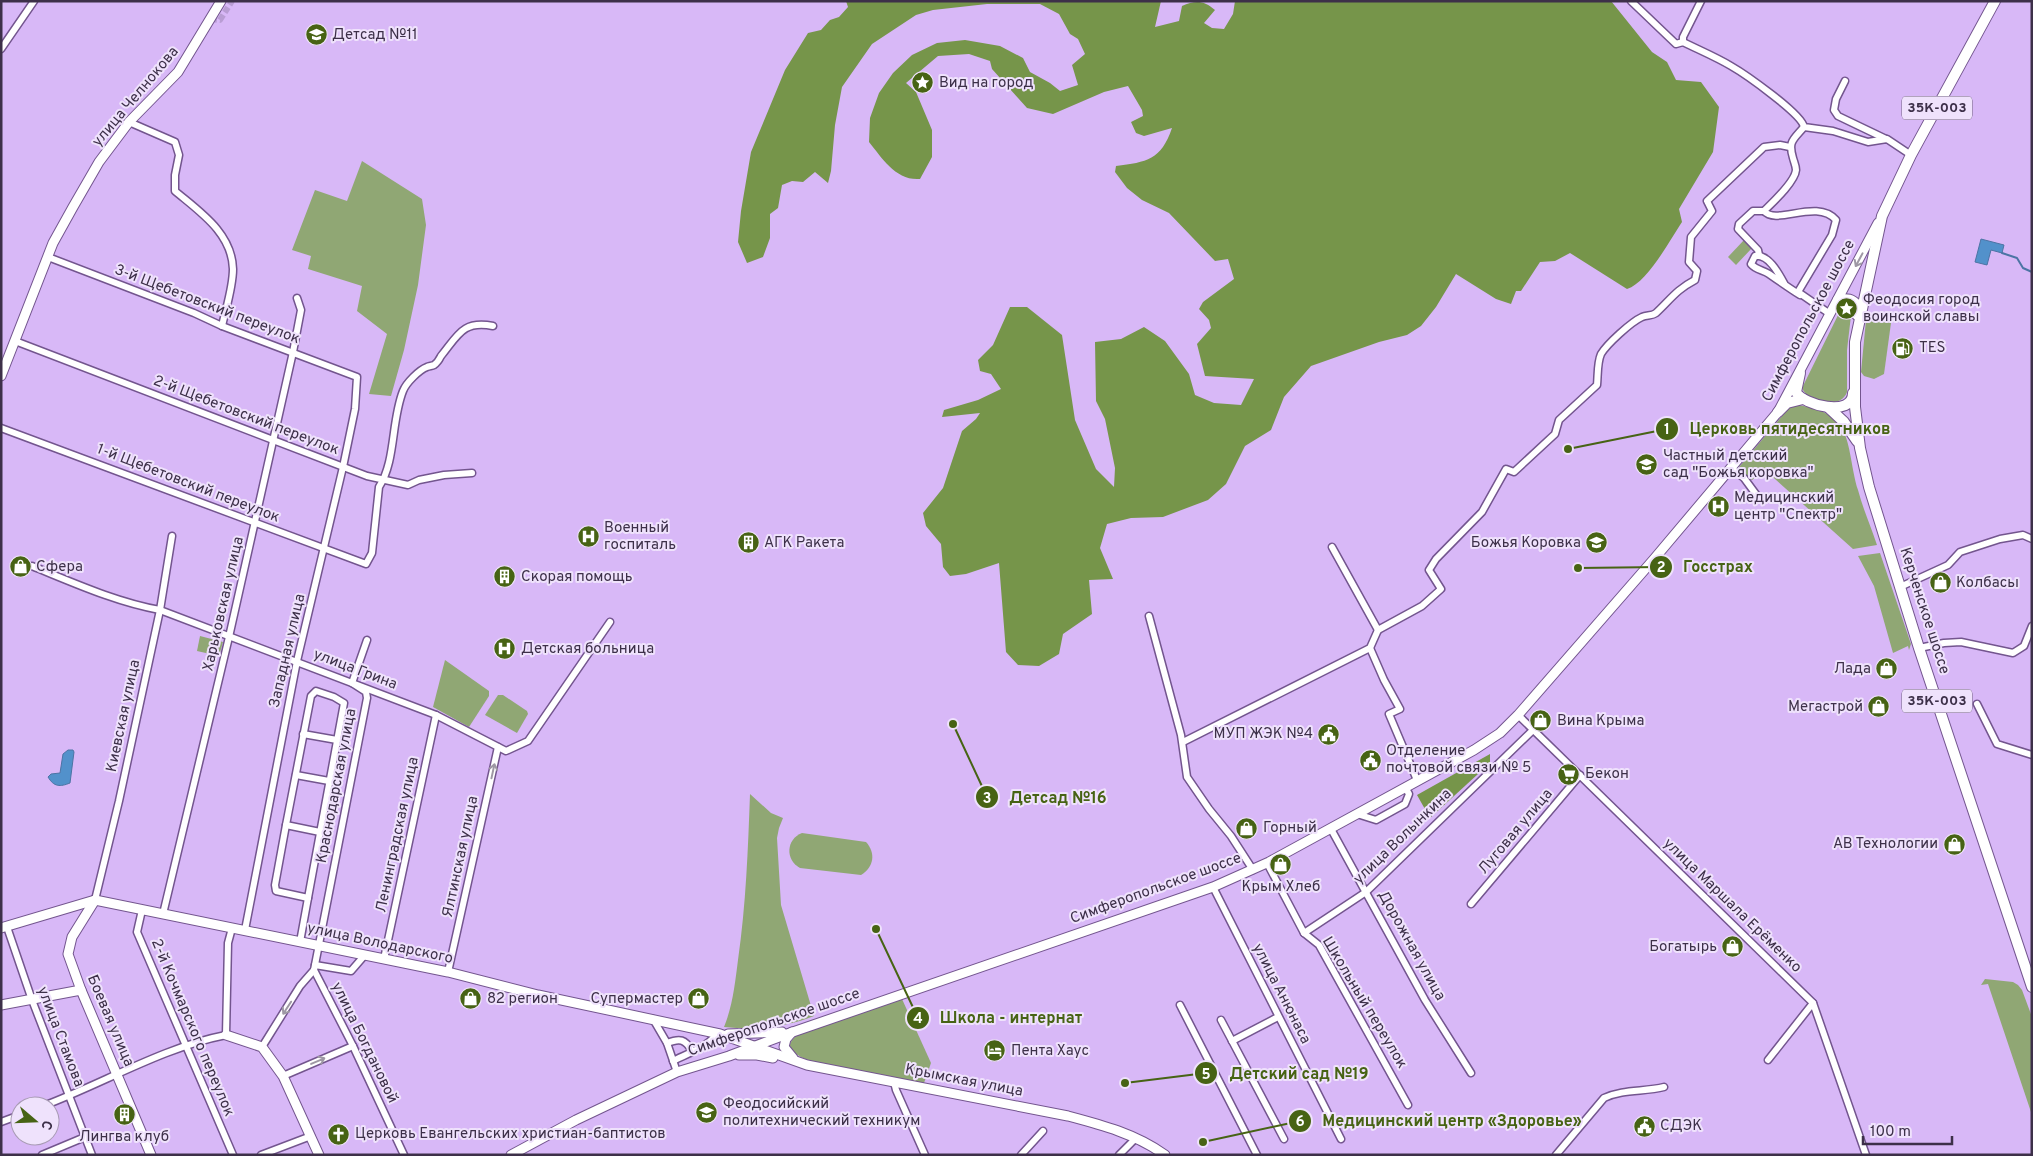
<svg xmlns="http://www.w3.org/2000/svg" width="2033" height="1156" viewBox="0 0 2033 1156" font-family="Overpass,sans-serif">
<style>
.green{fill:#90a774}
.forest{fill:#76954a}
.water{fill:#5291cb;stroke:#4c74a4}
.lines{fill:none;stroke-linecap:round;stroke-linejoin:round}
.stream{stroke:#4c74a4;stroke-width:2}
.street-tunnel{stroke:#b99dd4;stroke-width:6;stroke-dasharray:6 3;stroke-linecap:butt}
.street-casing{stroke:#73558e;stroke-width:9}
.secondary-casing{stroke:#73558e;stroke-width:11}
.primary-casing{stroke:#73558e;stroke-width:12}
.street{stroke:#fff;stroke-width:6}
.secondary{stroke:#fff;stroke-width:9}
.primary{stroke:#fff;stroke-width:10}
.oneway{stroke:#9e98a4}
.labels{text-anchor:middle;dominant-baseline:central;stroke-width:4;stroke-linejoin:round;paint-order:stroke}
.shield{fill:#efe2fc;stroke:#72657f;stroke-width:1}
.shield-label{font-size:14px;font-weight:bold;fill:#3d3049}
.poi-label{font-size:15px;fill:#3d3049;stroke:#efe2fc;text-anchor:start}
.street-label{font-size:15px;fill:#3d3049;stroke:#efe2fc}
.leader{fill:none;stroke:#476314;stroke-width:2}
.callout-dot{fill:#476314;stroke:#efe2fc;stroke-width:2}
.mark-label{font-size:15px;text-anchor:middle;font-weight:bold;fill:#fff}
.callout-label{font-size:16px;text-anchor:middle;font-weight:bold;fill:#476314;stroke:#efe2fc;stroke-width:4;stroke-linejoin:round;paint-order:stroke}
</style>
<rect width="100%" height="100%" fill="#d8b8f7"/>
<!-- green -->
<g class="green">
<polygon points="362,161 422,199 426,225 418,285 404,350 391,396 369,394 387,334 357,311 362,286 308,269 311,256 292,250 315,190 347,201"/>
<polygon points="1744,240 1752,248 1736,265 1728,257"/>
<path d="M1844,303L1852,307L1847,350V392C1841,410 1808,403 1802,388Z"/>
<polygon points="1874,316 1888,318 1891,323 1884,374 1874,379 1864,376 1861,372 1866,320"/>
<path d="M1797,405C1856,413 1845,446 1858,490C1863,509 1871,527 1877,545L1853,549L1765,470L1752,480L1739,470V467L1788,409Z"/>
<polygon points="1880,553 1911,644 1909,650 1908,646 1893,653 1874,586 1858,556"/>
<polygon points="200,636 223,642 219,656 197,651"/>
<polygon points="445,660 489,691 489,696 469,727 433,707"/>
<polygon points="498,695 503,695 527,711 528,714 517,733 485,715"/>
<path d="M750,794L771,813L783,818L779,828L777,838L781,905L814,1016C783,1028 756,1030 724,1027C733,1005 735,983 738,960C746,905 748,849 750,794Z"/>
<path d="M802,833L866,842C876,853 874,867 861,875L800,868C785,860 786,839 802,833Z"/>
<polygon points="1985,979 2013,982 2018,985 2022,990 2032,1017 2032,1115 1988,984 1981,985"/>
<path d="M902,999L931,1063L924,1083L811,1061C796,1056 778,1046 801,1033Z"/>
</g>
<!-- forest -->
<g class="forest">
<path d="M846,1H1161L1155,27L1179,21L1182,6C1195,0 1204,0 1215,10L1204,23L1212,28L1224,29L1233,14L1235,1H1611L1652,52L1667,62L1676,80L1701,82L1719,107L1713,152L1679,209L1682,222C1670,240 1647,283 1627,289L1570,253L1555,261L1540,262L1521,291H1516L1511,304L1496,299L1456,274L1436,307L1421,326L1407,335L1379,342L1311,366L1284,397L1271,430L1245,446L1226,484L1208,500L1163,517L1131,518L1107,524L1100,548L1113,579L1089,580L1092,614L1063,634L1059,654L1039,666L1018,665L1006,652L999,563L966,574L950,576L943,567L941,544L926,526L923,513L943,488L962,431L976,419L980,413L942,417L944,410L978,400L1001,389L991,374L980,371L978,360L993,345L1010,307H1027L1062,335L1075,420L1096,469L1114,487L1115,468L1105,419L1096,401L1095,342L1121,339L1144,327L1165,341L1189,374L1195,395L1214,403L1241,405L1254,379L1205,376L1197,344L1211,328L1209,320L1199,309L1203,302L1234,279L1228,259L1215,261L1169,213L1142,200L1127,188L1115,172L1116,166C1147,162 1161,160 1172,128L1144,136L1136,133L1131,122L1143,116L1142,110L1128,86L1104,92L1053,114L1027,108L992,69L990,61L969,54L938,56L906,83L916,92L932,130V157L920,179C896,181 882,158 869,142L870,118L879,93L893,73L912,55L937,43L965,40L1000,46L1023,58L1030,72L1050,83L1060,91L1078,85L1072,65L1085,54L1078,39L1070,34L1059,14L1040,4H987L933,10L916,15L872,44L842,87L835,125L831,171L828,183L815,172L803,182L792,181L782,185L778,208L770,214V238L763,257L747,263L738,242L741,211L751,152L785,70L808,33L821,30L830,20L839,17L848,7Z"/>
<polygon points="1490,754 1490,763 1430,818 1417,795"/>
</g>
<!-- water -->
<g class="water">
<polygon points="1981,239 2004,245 2002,253 1991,250 1987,265 1975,262"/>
<path d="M68,750H73L74,752L70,783C60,787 54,787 48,777L51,774L60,773L63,754Z"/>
</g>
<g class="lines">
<!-- stream -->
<polyline class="stream" points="2002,253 2017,258 2023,268 2032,272"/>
<!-- street-tunnel -->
<polyline class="street-tunnel" points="211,19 220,20 232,1"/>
<defs>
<g id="street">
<path d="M1631,1L1676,44L1683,42C1699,50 1716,57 1731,66C1745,74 1802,114 1804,127L1833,131L1868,142L1887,139L1911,155"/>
<polyline points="1683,42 1683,37 1701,1"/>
<polyline points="1,49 34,1"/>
<polyline points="1845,81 1836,99 1834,110 1838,116 1886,139"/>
<path d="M129,122L175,142L179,155L175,175V191C200,212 232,233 233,269C233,287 226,308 222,326"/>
<path d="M1804,127C1793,140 1788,141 1793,158C1794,162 1796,166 1796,170C1795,182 1772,203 1764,211C1776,226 1817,198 1836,220L1832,235L1798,292L1830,314"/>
<polyline points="1759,255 1758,250 1738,229 1739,224 1753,211 1764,211"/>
<polyline points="48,257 194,313 222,326 357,377 355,409 343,467 297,661 245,930"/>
<path d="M1785,285C1779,274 1769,254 1755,256L1751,264C1756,270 1763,270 1769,274C1779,281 1789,288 1800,295"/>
<polyline points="15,341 367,476 408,485 419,480 444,475 472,473"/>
<path d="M1,428L366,564L372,553L379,487C396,461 391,421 403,391C406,383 419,370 427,367C429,366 432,366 434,365C437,363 440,358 441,356C458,335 463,320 493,326"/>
<polyline points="1731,468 1744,478 1758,497"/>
<polyline points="1332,547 1378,630"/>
<path d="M32,566C74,583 116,602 160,610L436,715L506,751L528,741L610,622"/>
<polyline points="1900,587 1948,565 1960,552 2000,539 2023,535 2032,539"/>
<polyline points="1149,616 1181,735 1187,777 1209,809 1231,836 1253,870"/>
<path d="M1378,630L1422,606L1441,589L1429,570L1436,559L1482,512L1506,469L1514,472L1555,434L1559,420L1597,385C1598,376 1597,363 1601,354C1607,344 1631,322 1642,317C1647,315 1652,316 1656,313C1671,299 1676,290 1695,280L1697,271L1689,262L1691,237L1712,211L1707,201L1764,147L1780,145L1790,147"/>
<polyline points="1370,648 1384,680 1400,709 1389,714 1417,780"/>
<polyline points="1919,648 1944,643 1961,642 2013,653 2024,646 2032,626"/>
<polyline points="1977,704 1997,744 2032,755"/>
<polyline points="1518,715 1813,1003 1866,1155"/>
<polyline points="303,734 337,740"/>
<polyline points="1183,742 1370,648 1378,630"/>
<polyline points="296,775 329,781"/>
<polyline points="1357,814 1376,820 1405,804 1409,794 1405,787"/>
<polyline points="286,825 275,885 276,891 308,898"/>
<polyline points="1331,829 1425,1000 1471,1073"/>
<polyline points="1267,863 1304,933 1319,945 1408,1105"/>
<polyline points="1213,887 1341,1139"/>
<polyline points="95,900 119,801 160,610 172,536"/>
<polyline points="1471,904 1580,775"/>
<polyline points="142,910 137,932 233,1155"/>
<polyline points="163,914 229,637 293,352 301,310 297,298"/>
<polyline points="7,927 32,1000 92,1155"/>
<polyline points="1304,933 1366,892 1533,730"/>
<polyline points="300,942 308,898 344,703 334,697 316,691 311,696 286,825 320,832"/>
<polyline points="384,959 436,715"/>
<polyline points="315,965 351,971 364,956"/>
<polyline points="314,970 353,1046 404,1155"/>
<polyline points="448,972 498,747"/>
<polyline points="1180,1005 1257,1155"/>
<polyline points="653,1019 667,1043 677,1072"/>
<polyline points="1221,1020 1284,1139"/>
<polyline points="1232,1041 1278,1017"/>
<path d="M667,1043C680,1038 685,1039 692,1051"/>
<polyline points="262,1047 300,986 314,970 367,698 366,692 352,683 367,640"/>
<polyline points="1768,1060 1813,1003"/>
<path d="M673,1061C684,1055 713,1045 716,1033"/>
<polyline points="283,1076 353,1046"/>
<polyline points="894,1082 896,1090 925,1155"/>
<path d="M43,1106C102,1084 164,1047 226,1035L228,943L232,928"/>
<polyline points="1,1122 20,1115"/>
<polyline points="42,1155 85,1137"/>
<polyline points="261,1155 311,1136"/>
<polyline points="1021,1155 1043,1131"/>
<polyline points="1119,1155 1136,1138"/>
<path d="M1556,1155L1604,1098C1623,1089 1644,1092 1664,1087"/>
</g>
<g id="secondary">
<polyline points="1,376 53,243 73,207 99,162 129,122 178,72 221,1"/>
<polyline points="95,900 72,937 68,954 81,990 151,1155"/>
<path d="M1,928L95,900L448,972L538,995L720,1034L807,1065L1068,1116C1102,1125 1136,1134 1165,1155"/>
<polyline points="1,1005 81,990"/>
<polyline points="792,1032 786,1039 784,1047 793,1058"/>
<polyline points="728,1034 782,1032"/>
<polyline points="226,1035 262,1047 283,1076 319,1155"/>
<polyline points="739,1055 757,1055 773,1058"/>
<polyline points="511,1155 576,1120 677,1072 729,1056 787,1034 1213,887 1269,862 1474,750 1500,733 1518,715 1654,559 1778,412 1878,223"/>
</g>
<g id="primary">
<polyline points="1995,1 1911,155 1882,216 1855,342 1855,407 1860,448 1869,487 1919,648 2032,987"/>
<path d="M1838,300C1847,298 1852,299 1858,306L1857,315"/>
<path d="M1800,373L1796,392C1803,405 1853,418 1853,393"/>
<polyline points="1829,408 1844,422 1857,441"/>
<polyline points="1778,412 1787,403 1803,399"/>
</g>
</defs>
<!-- street casing -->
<use href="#street" class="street-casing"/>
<!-- secondary casing -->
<use href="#secondary" class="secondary-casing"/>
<!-- primary casing -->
<use href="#primary" class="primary-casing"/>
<!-- street -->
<use href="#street" class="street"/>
<!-- secondary -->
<use href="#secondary" class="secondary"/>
<!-- primary -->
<use href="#primary" class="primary"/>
</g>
<!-- one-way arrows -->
<defs><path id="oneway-shaft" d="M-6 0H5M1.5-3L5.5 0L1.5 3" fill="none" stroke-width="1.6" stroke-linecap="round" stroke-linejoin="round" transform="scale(1.25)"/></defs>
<g class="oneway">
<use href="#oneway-shaft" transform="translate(1859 260) rotate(118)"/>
<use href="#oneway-shaft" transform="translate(493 771) rotate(-78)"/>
<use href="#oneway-shaft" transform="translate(287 1008) rotate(123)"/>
<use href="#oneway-shaft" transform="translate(318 1061) rotate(-23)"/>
</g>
<!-- icons -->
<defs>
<symbol id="school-disc" viewBox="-11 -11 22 22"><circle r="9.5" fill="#476314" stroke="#efe2fc"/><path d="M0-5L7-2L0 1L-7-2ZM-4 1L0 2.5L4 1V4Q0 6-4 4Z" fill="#fff"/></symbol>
<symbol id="sight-disc" viewBox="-11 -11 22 22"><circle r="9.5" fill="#476314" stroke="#efe2fc"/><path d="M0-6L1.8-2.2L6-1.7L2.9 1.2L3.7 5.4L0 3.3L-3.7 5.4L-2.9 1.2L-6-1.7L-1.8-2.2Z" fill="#fff"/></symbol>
<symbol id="fuel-disc" viewBox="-11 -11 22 22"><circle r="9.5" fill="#476314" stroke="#efe2fc"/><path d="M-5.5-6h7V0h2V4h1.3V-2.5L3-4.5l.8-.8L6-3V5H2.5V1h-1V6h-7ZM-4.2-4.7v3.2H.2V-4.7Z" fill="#fff"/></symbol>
<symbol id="hospital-disc" viewBox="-11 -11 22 22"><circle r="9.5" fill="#476314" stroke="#efe2fc"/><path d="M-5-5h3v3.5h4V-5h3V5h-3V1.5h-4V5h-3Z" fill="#fff"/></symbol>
<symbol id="building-disc" viewBox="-11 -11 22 22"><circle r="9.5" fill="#476314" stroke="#efe2fc"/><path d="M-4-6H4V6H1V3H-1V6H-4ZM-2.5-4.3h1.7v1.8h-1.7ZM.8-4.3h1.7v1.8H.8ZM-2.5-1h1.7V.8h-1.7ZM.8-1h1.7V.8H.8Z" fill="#fff"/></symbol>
<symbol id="shop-disc" viewBox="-11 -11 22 22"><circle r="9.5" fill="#476314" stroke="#efe2fc"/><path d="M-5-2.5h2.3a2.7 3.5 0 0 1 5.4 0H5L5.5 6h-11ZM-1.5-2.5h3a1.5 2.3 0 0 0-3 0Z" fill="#fff"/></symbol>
<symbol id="civic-disc" viewBox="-11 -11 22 22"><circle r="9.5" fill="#476314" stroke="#efe2fc"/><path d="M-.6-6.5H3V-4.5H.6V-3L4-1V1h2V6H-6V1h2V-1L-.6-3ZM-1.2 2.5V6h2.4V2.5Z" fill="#fff"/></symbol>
<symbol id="supermarket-disc" viewBox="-11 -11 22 22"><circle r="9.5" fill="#476314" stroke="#efe2fc"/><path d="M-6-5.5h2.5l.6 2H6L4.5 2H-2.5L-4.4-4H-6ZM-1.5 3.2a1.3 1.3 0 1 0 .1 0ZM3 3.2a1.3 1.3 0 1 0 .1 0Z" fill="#fff"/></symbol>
<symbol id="hotel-disc" viewBox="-11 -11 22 22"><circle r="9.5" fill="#476314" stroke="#efe2fc"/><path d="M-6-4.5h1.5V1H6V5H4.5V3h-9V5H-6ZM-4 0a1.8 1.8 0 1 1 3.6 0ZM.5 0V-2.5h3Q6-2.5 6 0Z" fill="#fff"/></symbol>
<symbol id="university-disc" viewBox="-11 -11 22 22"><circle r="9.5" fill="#476314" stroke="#efe2fc"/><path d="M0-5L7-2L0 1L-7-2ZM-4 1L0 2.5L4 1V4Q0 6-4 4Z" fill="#fff"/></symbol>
<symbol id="church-disc" viewBox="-11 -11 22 22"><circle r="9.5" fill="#476314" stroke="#efe2fc"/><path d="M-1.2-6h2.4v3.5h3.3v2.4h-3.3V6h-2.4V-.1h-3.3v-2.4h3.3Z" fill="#fff"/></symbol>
</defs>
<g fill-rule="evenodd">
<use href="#school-disc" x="304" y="22" width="25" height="25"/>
<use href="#sight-disc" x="910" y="70" width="25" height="25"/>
<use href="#sight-disc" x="1834" y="296" width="25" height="25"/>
<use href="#fuel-disc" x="1890" y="336" width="25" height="25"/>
<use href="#school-disc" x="1634" y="452" width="25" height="25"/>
<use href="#hospital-disc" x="1706" y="494" width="25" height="25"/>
<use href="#hospital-disc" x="576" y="524" width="25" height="25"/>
<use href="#building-disc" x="736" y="530" width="25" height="25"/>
<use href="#school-disc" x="1584" y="530" width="25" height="25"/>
<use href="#shop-disc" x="8" y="554" width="25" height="25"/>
<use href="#building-disc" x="492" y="564" width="25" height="25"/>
<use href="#shop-disc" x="1928" y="570" width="25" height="25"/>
<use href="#hospital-disc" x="492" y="636" width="25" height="25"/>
<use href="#shop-disc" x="1874" y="656" width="25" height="25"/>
<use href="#shop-disc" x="1866" y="694" width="25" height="25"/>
<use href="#shop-disc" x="1528" y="708" width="25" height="25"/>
<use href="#civic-disc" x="1316" y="722" width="25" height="25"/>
<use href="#civic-disc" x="1358" y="748" width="25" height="25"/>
<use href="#supermarket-disc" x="1556" y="762" width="25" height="25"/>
<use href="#shop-disc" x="1234" y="816" width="25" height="25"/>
<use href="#shop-disc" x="1942" y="832" width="25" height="25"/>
<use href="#shop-disc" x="1268" y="852" width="25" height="25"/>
<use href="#shop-disc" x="1720" y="934" width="25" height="25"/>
<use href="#shop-disc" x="458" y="986" width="25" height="25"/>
<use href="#shop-disc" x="686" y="986" width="25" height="25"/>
<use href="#hotel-disc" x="982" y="1038" width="25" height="25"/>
<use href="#university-disc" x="694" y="1100" width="25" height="25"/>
<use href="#building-disc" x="112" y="1102" width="25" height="25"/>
<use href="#civic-disc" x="1632" y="1114" width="25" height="25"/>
<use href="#church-disc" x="326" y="1122" width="25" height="25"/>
</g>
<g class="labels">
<!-- shield labels -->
<g class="shield">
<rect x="1902" y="96.5" width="70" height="23" rx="4"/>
<rect x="1902" y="689.5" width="70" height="23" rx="4"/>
</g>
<g class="shield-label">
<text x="1937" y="108">35К-003</text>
<text x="1937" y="701">35К-003</text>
</g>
<!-- poi labels -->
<g class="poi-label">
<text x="332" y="35">Детсад №11</text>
<text x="939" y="83">Вид на город</text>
<text x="1863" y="300">Феодосия город<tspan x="1863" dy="17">воинской славы</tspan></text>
<text x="1919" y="348">TES</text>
<text x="1663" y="456">Частный детский<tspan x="1663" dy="17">сад "Божья коровка"</tspan></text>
<text x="1734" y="498">Медицинский<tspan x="1734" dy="17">центр "Спектр"</tspan></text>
<text x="604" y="528">Военный<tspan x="604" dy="17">госпиталь</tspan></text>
<text x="764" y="543">АГК Ракета</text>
<text x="1581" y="543" text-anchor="end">Божья Коровка</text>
<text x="36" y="567">Сфера</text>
<text x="521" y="577">Скорая помощь</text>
<text x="1956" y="583">Колбасы</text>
<text x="521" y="649">Детская больница</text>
<text x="1871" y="669" text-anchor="end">Лада</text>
<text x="1863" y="707" text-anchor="end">Мегастрой</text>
<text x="1557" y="721">Вина Крыма</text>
<text x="1313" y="734" text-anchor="end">МУП ЖЭК №4</text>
<text x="1386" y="751">Отделение<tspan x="1386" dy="17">почтовой связи № 5</tspan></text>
<text x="1585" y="774">Бекон</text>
<text x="1263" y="828">Горный</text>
<text x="1938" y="844" text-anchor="end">АВ Технологии</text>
<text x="1281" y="887" text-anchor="middle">Крым Хлеб</text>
<text x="1717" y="947" text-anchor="end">Богатырь</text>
<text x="487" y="999">82 регион</text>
<text x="683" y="999" text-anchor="end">Супермастер</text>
<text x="1011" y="1051">Пента Хаус</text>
<text x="723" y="1104">Феодосийский<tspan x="723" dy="17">политехнический техникум</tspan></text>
<text x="1660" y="1126">СДЭК</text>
<text x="355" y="1134">Церковь Евангельских христиан-баптистов</text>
<text x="124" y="1137" text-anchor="middle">Лингва клуб</text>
</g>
<!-- street labels -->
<g class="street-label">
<text transform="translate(136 97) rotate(-50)">улица Челнокова</text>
<text transform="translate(207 305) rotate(21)">3-й Щебетовский переулок</text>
<text transform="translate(1809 321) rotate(-62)">Симферопольское шоссе</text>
<text transform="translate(246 416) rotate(21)">2-й Щебетовский переулок</text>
<text transform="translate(188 484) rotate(21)">1-й Щебетовский переулок</text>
<text transform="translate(224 604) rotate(-77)">Харьковская улица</text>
<text transform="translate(1924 611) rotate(72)">Керченское шоссе</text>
<text transform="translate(288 651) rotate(-77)">Западная улица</text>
<text transform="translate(355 670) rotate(21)">улица Грина</text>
<text transform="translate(124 716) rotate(-78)">Киевская улица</text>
<text transform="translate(337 786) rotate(-79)">Краснодарская улица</text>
<text transform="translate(1516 832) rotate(-50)">Луговая улица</text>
<text transform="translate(398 835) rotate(-78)">Ленинградская улица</text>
<text transform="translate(1403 837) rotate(-44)">улица Волынкина</text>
<text transform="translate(461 857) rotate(-78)">Ялтинская улица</text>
<text transform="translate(1156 889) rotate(-20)">Симферопольское шоссе</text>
<text transform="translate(1732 906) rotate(44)">улица Маршала Ерёменко</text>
<text transform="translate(380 944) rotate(12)">улица Володарского</text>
<text transform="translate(1411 946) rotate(61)">Дорожная улица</text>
<text transform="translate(1281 994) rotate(63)">улица Анюнаса</text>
<text transform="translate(1364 1003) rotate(59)">Школьный переулок</text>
<text transform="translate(110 1021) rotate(67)">Боевая улица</text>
<text transform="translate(774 1023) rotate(-19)">Симферопольское шоссе</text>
<text transform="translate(192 1028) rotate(67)">2-й Кочмарского переулок</text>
<text transform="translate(60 1037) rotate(69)">улица Стамова</text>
<text transform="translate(364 1043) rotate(64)">улица Богдановой</text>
<text transform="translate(964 1081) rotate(11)">Крымская улица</text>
</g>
</g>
<!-- callouts -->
<path class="leader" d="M1568 449L1667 429M1578 568L1661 567M953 724L987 797M876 929L918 1018M1125 1083L1206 1073M1203 1142L1300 1121"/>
<g class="callout-dot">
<circle cx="1568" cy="449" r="5"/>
<circle cx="1578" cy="568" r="5"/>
<circle cx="953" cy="724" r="5"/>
<circle cx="876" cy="929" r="5"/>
<circle cx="1125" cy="1083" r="5"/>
<circle cx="1203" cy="1142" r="5"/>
<circle cx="1667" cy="429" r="12"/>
<circle cx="1661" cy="567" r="12"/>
<circle cx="987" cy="797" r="12"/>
<circle cx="918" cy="1018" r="12"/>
<circle cx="1206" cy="1073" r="12"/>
<circle cx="1300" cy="1121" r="12"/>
</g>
<g class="mark-label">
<text x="1667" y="434">1</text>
<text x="1661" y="572">2</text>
<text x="987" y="803">3</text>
<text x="918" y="1023">4</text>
<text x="1206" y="1079">5</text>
<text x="1300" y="1126">6</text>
</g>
<g class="callout-label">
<text x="1790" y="434">Церковь пятидесятников</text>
<text x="1718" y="572">Госстрах</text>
<text x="1058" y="803">Детсад №16</text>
<text x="1011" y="1023">Школа - интернат</text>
<text x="1299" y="1079">Детский сад №19</text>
<text x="1452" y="1126">Медицинский центр «Здоровье»</text>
</g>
<!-- border -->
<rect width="2033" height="1156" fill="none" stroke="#3d3049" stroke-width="5"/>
<!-- north arrow -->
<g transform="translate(35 1121) rotate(109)"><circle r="24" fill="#efe2fc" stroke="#a89bb4"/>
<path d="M0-4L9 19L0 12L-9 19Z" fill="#476314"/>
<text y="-8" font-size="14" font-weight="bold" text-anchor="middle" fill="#3d3049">С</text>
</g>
<!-- scale -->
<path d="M1863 1136v8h89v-8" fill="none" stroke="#3d3049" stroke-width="2.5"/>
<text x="1870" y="1136" font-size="15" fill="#3d3049" stroke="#efe2fc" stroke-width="4" paint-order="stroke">100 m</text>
</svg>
